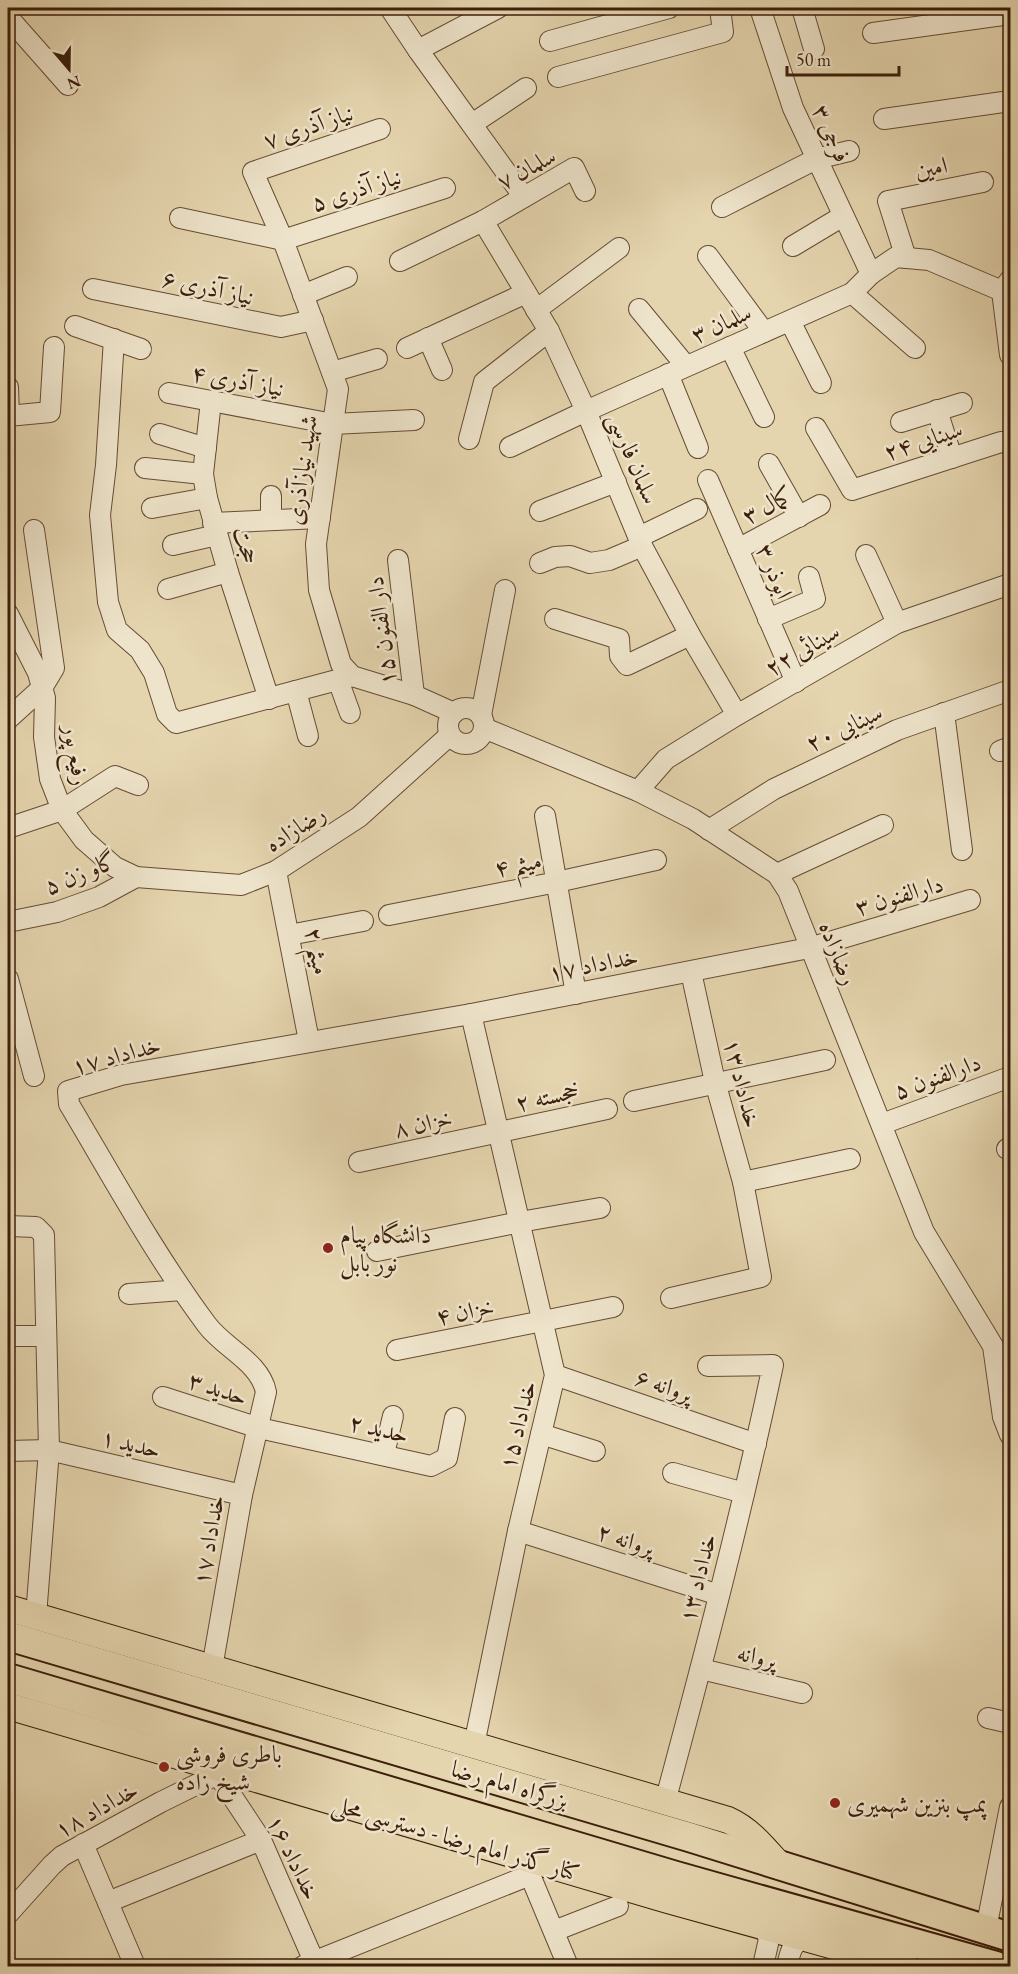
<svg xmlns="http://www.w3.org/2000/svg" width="1018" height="1974" viewBox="0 0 1018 1974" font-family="'EB Garamond',Amiri,serif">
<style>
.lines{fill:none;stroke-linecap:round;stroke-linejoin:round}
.minor-casing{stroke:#664c33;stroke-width:22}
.major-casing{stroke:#3c1e0a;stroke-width:28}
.highway-casing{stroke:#3c1e0a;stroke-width:32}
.minor{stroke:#eee4cb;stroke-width:20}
.major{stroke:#e5d5af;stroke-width:26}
.highway{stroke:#e5d5af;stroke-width:28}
.poi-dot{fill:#8f2418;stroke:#eee4cb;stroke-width:2}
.labels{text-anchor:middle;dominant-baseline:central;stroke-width:5;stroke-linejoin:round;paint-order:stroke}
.street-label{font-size:24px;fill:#3c1e0a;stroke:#eee4cb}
.poi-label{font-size:24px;fill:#3c1e0a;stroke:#eee4cb;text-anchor:start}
</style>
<rect width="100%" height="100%" fill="#e5d5af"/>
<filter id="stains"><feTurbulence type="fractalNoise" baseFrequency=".00333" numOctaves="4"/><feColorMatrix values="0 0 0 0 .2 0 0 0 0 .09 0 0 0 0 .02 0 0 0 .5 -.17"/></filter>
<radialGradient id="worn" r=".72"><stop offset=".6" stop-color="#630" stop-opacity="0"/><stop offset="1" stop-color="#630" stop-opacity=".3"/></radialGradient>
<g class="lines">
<defs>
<g id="minor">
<polyline points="390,8 418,50 524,197"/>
<polyline points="760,8 793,108 871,274"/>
<polyline points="802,8 814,49"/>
<polyline points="8,17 68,85"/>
<polyline points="873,33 1010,14"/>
<polyline points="550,41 669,8"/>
<polyline points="418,50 498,8"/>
<polyline points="558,77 723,32 720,8"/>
<polyline points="884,119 1010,101"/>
<polyline points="472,124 526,88"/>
<polyline points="380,129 253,172 283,240 338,389 316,544 319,590 341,664 352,676 414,695 454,713"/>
<polyline points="722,207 816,159 849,151"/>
<polyline points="180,218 283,240 445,188"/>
<polyline points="483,221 549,331 586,411 642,546 690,635 737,715"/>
<polyline points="793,246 843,216"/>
<polyline points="708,256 764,332"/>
<polyline points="906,258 888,201 983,182"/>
<polyline points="400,261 483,221 574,168 585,191"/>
<polyline points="1010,280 1002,291 1010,355"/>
<polyline points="93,289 281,327 313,320"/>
<polyline points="852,293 915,348"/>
<polyline points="303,295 347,277"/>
<polyline points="639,309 686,366"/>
<polyline points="536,310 619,248"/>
<polyline points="790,321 821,383"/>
<polyline points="75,326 141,349"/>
<polyline points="428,338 442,370"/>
<polyline points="114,339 106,465 100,515 108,602 117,630 140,650 154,673 167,714 176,723 352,676"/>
<polyline points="730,347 764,417"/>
<polyline points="407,348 526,293"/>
<polyline points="332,372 377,359"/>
<polyline points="668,374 698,448"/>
<polyline points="8,387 9,415"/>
<polyline points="169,393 333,424 414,420"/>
<polyline points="211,401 203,474 207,498 228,572 269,699"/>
<polyline points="937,410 952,458"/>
<polyline points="8,416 50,412 54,347"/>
<polyline points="901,422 962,403"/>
<polyline points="816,428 852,490 1001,442 1010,443"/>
<polyline points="160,434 206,448"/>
<polyline points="469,439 484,382 549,331"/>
<polyline points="510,447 586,411 852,293 871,274 896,257 929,260 1002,291"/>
<polyline points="769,464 799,517"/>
<polyline points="145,468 203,474"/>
<polyline points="708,480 796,682"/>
<polyline points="152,508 207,498"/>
<polyline points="540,511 616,482"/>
<polyline points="271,520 271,496"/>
<polyline points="213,523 320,518"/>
<polyline points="639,537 697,509"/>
<polyline points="173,545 217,535"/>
<polyline points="738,549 820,505"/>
<polyline points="866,555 897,623"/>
<polyline points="398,560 414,695"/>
<polyline points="540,563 555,557 570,556 590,563 609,560 642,546"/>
<polyline points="168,589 228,572"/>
<polyline points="8,614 38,673 45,698 44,737 50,779 62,810 84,840 115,867 136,877 241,885 276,871 359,817 450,735"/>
<polyline points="555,619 619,639 620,656 627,665 690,635"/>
<polyline points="768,619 815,599 809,577"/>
<polyline points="338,680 350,713"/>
<polyline points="296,691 308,736"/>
<circle cx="466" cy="726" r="18"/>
<polyline points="944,713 962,850"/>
<polyline points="481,715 505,590"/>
<polyline points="8,719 42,688 54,668 34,530"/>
<polyline points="484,728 638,791 693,819 777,874 788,891 924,1232 993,1346 1003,1417 1010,1435"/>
<polyline points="1000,751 1010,747"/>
<polyline points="638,791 666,759 737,715 897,623 1010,584"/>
<polyline points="545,816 576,994"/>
<polyline points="8,828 62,810 115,776 138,785"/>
<polyline points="709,830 774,789 897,730 1010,690"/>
<polyline points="276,871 309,1041"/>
<polyline points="777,874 883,825"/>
<polyline points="389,915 557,882 656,860"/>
<polyline points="8,922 57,912 99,897 136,877"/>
<polyline points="289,935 363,921"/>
<polyline points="8,979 34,1076"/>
<polyline points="471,1014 555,1375 518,1531 474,1745"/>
<polyline points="634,1101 825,1060"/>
<polyline points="882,1124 1010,1077"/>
<polyline points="1007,1149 1010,1147"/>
<polyline points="359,1162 607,1109"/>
<polyline points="743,1182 850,1159"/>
<polyline points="8,1226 36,1227 44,1235 49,1450 36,1616"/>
<polyline points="377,1251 520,1222 600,1208"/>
<polyline points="129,1294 182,1290"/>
<polyline points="671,1298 761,1277 743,1182 715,1082 691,972"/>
<polyline points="8,1336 46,1336"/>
<polyline points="397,1350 613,1307"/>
<polyline points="555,1375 756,1444"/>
<polyline points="163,1397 259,1428 431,1466 447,1458 455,1418"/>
<polyline points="541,1434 595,1451"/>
<polyline points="8,1451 49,1450 242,1495"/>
<polyline points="384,1454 393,1416"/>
<polyline points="673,1473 744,1493"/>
<polyline points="518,1531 719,1595"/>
<path d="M212,1668L242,1495L266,1392C260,1362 224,1348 207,1325C155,1255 113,1178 69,1104L68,1091L121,1075L471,1014L809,948L970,900"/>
<polyline points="701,1669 802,1693"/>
<polyline points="988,1718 1010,1723"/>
<polyline points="218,1775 261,1840 316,1966"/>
<path d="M665,1802C704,1657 742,1512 773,1365L708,1366"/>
<polyline points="83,1844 135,1966"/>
<polyline points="108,1902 261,1840"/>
<polyline points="8,1914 52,1865 62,1856 161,1802 226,1770"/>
<polyline points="986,1929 1010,1807"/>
<polyline points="554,1931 618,1906"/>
<polyline points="303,1966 530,1875 568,1966"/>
<polyline points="763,1966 769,1939 764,1927"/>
<path d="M787,1966C790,1954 791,1943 804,1938"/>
</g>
<g id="major">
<path d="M8,1608L728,1820C750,1830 764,1848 780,1866"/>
<polyline points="8,1706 668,1900 906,1966"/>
</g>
<g id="highway">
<polyline points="8,1636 689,1837 1010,1937"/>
<polyline points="8,1678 676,1876 996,1966"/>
</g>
</defs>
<!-- minor casing -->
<use href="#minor" class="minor-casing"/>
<!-- major casing -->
<use href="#major" class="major-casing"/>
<!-- highway casing -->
<use href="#highway" class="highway-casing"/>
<!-- minor -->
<use href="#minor" class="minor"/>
<!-- major -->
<use href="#major" class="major"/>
<!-- highway -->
<use href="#highway" class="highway"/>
</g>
<!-- markers -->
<g class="poi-dot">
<circle cx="328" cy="1248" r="6"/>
<circle cx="164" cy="1767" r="6"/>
<circle cx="835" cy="1803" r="6"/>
</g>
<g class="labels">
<!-- street labels -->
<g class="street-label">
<text transform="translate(308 126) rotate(-19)">نیاز آذری ۷</text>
<text transform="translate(832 133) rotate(66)">فرجی ۳</text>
<text transform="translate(931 167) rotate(-11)">امین</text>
<text transform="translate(526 168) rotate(-28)">سلمان ۷</text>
<text transform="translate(356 189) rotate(-18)">نیاز آذری ۵</text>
<text transform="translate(208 287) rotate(12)">نیاز آذری ۶</text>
<text transform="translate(721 323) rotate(-24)">سلمان ۳</text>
<text transform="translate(238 380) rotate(10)">نیاز آذری ۴</text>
<text transform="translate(923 440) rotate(-18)">سینایی ۲۴</text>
<text transform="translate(634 458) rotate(67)">سلمان فارسی</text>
<text transform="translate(301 470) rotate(-82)">شهید نیازآذری</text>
<text transform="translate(767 505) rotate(-28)">کمال ۳</text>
<text transform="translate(247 545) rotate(73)">حجت</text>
<text transform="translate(775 571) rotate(67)">ابوذر ۳</text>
<text transform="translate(381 631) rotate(-97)">دار الفنون ۱۵</text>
<text transform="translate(802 649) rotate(-30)">سینائی ۲۲</text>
<text transform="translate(844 727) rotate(-25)">سینایی ۲۰</text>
<text transform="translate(77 755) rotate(81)">رفیع پور</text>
<text transform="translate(295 828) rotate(-32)">رضازاده</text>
<text transform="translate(518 864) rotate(-11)">میثم ۴</text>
<text transform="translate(80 873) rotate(-22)">گاو زن ۵</text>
<text transform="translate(899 895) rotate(-16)">دارالفنون ۳</text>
<text transform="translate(318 951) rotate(79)">میثم ۲</text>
<text transform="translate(839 953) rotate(68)">رضازاده</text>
<text transform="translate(593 964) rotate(-11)">خداداد ۱۷</text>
<text transform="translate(116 1055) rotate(-15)">خداداد ۱۷</text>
<text transform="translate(937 1076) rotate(-20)">دارالفنون ۵</text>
<text transform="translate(743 1083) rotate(76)">خداداد ۱۳</text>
<text transform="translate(547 1096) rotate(-13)">خجسته ۲</text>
<text transform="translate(423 1123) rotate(-12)">خزان ۸</text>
<text transform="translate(465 1311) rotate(-11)">خزان ۴</text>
<text transform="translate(664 1385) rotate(19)">پروانه ۶</text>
<text transform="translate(218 1388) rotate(18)">حدید ۳</text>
<text transform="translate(517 1425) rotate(-76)">خداداد ۱۵</text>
<text transform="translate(379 1428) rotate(13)">حدید ۲</text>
<text transform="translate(131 1443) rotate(13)">حدید ۱</text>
<text transform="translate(626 1539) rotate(18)">پروانه ۲</text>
<text transform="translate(208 1540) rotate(-80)">خداداد ۱۷</text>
<text transform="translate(697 1578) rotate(-76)">خداداد ۱۳</text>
<text transform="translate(757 1656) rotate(13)">پروانه</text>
<text transform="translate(510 1784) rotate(16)">بزرگراه امام رضا</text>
<text transform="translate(96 1809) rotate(-29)">خداداد ۱۸</text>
<text transform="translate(456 1838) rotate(16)">کنار گذر امام رضا - دسترسی محلی</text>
<text transform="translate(294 1857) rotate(64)">خداداد ۱۶</text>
</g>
<!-- poi labels -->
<g class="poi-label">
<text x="340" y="1234">دانشگاه پیام<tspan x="340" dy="28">نور بابل</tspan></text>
<text x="176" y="1753">باطری فروشی<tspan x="176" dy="28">شیخ زاده</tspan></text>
<text x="847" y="1803">پمپ بنزین شهمیری</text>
</g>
</g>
<!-- margin -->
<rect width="1018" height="1974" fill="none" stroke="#e5d5af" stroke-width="30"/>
<rect x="9" y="9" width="1000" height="1956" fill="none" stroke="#3c1e0a" stroke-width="3"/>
<rect x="15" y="15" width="988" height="1944" fill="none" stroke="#3c1e0a" stroke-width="1.5"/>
<!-- north arrow -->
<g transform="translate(69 69) rotate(160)" stroke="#eee4cb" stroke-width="4.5" paint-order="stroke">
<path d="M0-4.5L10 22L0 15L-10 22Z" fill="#3c1e0a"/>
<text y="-9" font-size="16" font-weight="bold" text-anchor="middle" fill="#3c1e0a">N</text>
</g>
<!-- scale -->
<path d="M787 66v9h112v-9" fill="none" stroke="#3c1e0a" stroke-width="3"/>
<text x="796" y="66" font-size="18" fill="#3c1e0a" stroke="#eee4cb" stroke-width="4.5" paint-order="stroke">50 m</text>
<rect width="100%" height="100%" filter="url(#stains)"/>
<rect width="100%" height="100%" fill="url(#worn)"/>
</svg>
